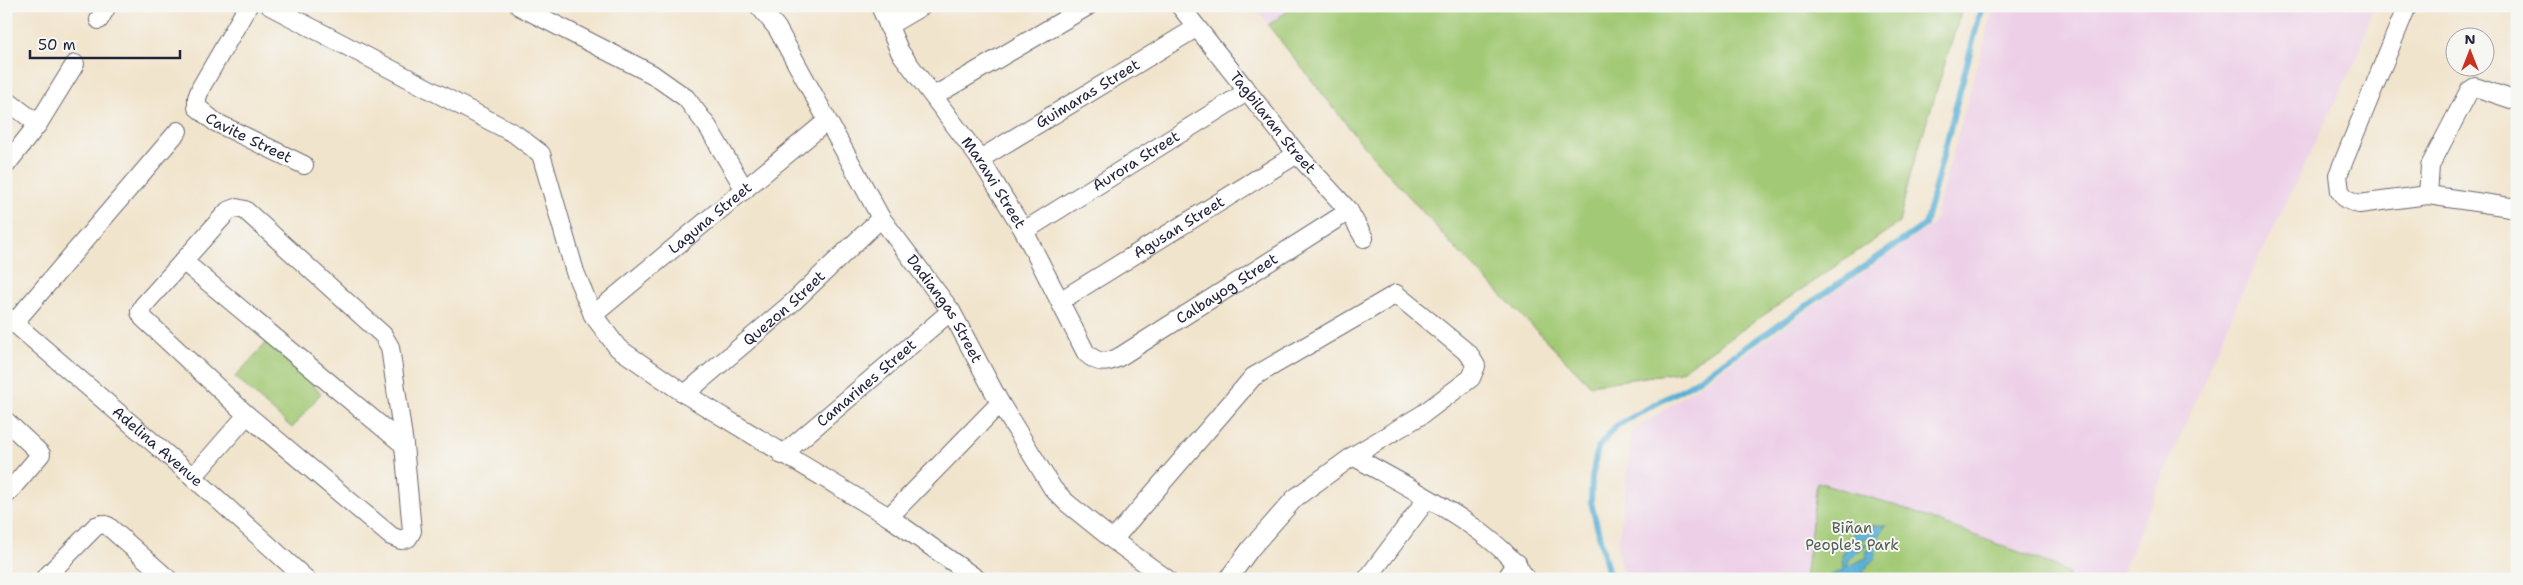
<svg xmlns="http://www.w3.org/2000/svg" width="2523" height="585" viewBox="0 0 2523 585" font-family="'Shantell Sans',sans-serif">
<style>
.built{fill:#edd0e8}
.green{fill:#a2c974;stroke:#627658}
.water{fill:#57aed4;stroke:#3c6888;fill-rule:evenodd}
.lines{fill:none;stroke-linecap:round;stroke-linejoin:round}
.stream{stroke:#57aed4;stroke-width:6}
.minor-casing{stroke:#6a666e;stroke-width:20}
.minor{stroke:#fff;stroke-width:18}
.labels{text-anchor:middle;dominant-baseline:central;stroke-width:4;stroke-linejoin:round;paint-order:stroke}
.street-label{font-size:15px;fill:#22223b;stroke:#f6f6f2}
.park-label{font-size:15px;fill:#4f5c4f;stroke:#f6f6f2}
</style>
<rect width="100%" height="100%" fill="#f6f6f2"/>
<filter id="ink" filterUnits="userSpaceOnUse"><feTurbulence type="fractalNoise" baseFrequency=".02" numOctaves="2"/><feDisplacementMap in="SourceGraphic" scale="10" xChannelSelector="R" yChannelSelector="G"/><feConvolveMatrix kernelMatrix="1 2 1 2 8 2 1 2 1" color-interpolation-filters="sRGB"/></filter>
<filter id="wash" filterUnits="userSpaceOnUse"><feTurbulence type="fractalNoise" baseFrequency=".0096" numOctaves="4" result="noise"/><feDisplacementMap in="SourceGraphic" scale="20" xChannelSelector="R" yChannelSelector="G"/><feGaussianBlur stdDeviation="1.12" result="paint"/><feColorMatrix in="noise" values="0 0 0 0 0 0 0 0 0 0 0 0 0 0 0 0 0 1.4 0 .05"/><feComposite in="paint" operator="in"/></filter>
<g filter="url(#wash)">
<rect width="100%" height="100%" fill="#f1e4cc"/>
<!-- built -->
<g class="built">
<polygon points="1254,6 1295,6 1268,25"/>
<polygon points="1994,6 2373,6 2359,53 2239,299 2119,579 1628,579 1622,570 1618,548 1632,432 1933,224"/>
</g>
<!-- green -->
<g class="green">
<polygon points="1295,6 1962,6 1962,9 1909,179 1899,223 1680,372 1590,385 1453,246 1363,145 1268,25"/>
<polygon points="267,342 321,393 292,428 235,377"/>
<polygon points="1817,482 1889,503 2056,566 2069,575 2069,579 1805,579"/>
</g>
<!-- water -->
<path class="water" d="M1886,525C1880,534 1873,546 1876,557L1863,571L1869,579H1823L1843,570L1842,556L1857,526ZM1873,537V546L1866,552V558L1847,567L1849,560L1867,544L1857,545L1853,542Z"/>
<g class="lines">
<!-- stream -->
<polyline class="stream" points="1610,579 1591,502 1592,477 1598,448 1616,426 1690,385 1925,225 1982,6"/>
</g>
</g>
<g filter="url(#ink)">
<g class="lines">
<defs>
<g id="minor">
<path id="s1" d="M248,6L201,87L197,98V107L215,122L304,165"/>
<polyline points="270,6 515,134 541,154 575,272 593,315 618,348 685,394 889,517 977,579"/>
<polyline points="519,6 652,74 686,98 708,127 745,190"/>
<path id="s2" d="M759,6L777,28L881,218L951,311L1000,403L1053,489L1067,503L1113,540L1167,579"/>
<path id="s3" d="M880,6L900,52L980,159L1024,231L1086,353C1098,364 1107,364 1121,356L1349,211"/>
<path id="s4" d="M1180,6L1297,154L1349,211L1364,238"/>
<polyline points="2407,6 2338,175 2340,191 2346,199 2359,204 2428,195 2517,208"/>
<polyline points="99,20 107,6"/>
<polyline points="888,26 922,6"/>
<polyline points="934,96 1088,6"/>
<polyline points="6,100 38,124"/>
<path id="s5" d="M980,159L1196,28"/>
<polyline points="6,165 38,124 75,64"/>
<polyline points="2428,195 2430,166 2469,91 2475,87 2517,101"/>
<polygon points="236,208 245,210 383,335 390,347 404,445 412,531 408,538 401,540 391,536 247,415 143,318 140,312 143,306 228,211"/>
<path id="s6" d="M1024,231L1248,91"/>
<polyline points="183,261 404,445"/>
<path id="s7" d="M1060,301L1297,154"/>
<path id="s8" d="M593,315L827,121"/>
<path id="s9" d="M6,316L193,477L306,579"/>
<polyline points="14,323 178,131"/>
<path id="s10" d="M685,394L793,302L881,218"/>
<polyline points="6,421 41,454 6,495"/>
<path id="s11" d="M782,455L951,311"/>
<path d="M1353,456C1401,484 1500,531 1526,579"/>
<polyline points="193,477 247,415"/>
<polyline points="889,517 1000,403"/>
<polyline points="1113,540 1253,377 1396,294 1469,354 1476,366 1471,378 1423,414 1353,456 1295,498 1251,548 1228,579"/>
<polyline points="44,579 96,526 102,524 108,526 168,579"/>
<polyline points="1367,579 1427,499"/>
<polyline points="1506,579 1517,563"/>
</g>
</defs>
<!-- minor casing -->
<use href="#minor" class="minor-casing"/>
<!-- minor -->
<use href="#minor" class="minor"/>
</g>
</g>
<g class="labels">
<!-- street labels -->
<g class="street-label">
<text stroke="none"><textPath href="#s5" startOffset="126">Guimaras Street</textPath></text>
<text stroke="none"><textPath href="#s4" startOffset="149">Tagbilaran Street</textPath></text>
<text stroke="none"><textPath href="#s1" startOffset="175">Cavite Street</textPath></text>
<text stroke="none"><textPath href="#s6" startOffset="132">Aurora Street</textPath></text>
<text stroke="none"><textPath href="#s3" startOffset="211">Marawi Street</textPath></text>
<text stroke="none"><textPath href="#s8" startOffset="152">Laguna Street</textPath></text>
<text stroke="none"><textPath href="#s7" startOffset="140">Agusan Street</textPath></text>
<text stroke="none"><textPath href="#s3" startOffset="569">Calbayog Street</textPath></text>
<text stroke="none"><textPath href="#s10" startOffset="131">Quezon Street</textPath></text>
<text stroke="none"><textPath href="#s2" startOffset="356">Dadiangas Street</textPath></text>
<text stroke="none"><textPath href="#s11" startOffset="111">Camarines Street</textPath></text>
<text stroke="none"><textPath href="#s9" startOffset="200">Adelina Avenue</textPath></text>
</g>
<!-- park labels -->
<g class="park-label">
<text x="1852" y="528">Biñan<tspan x="1852" dy="17">People's Park</tspan></text>
</g>
</g>
<!-- margin -->
<rect width="2523" height="585" fill="none" stroke="#f6f6f2" stroke-width="25"/>
<!-- north arrow -->
<g transform="translate(2470 52)"><circle r="24" fill="#f6f6f2" stroke="#a1a1a9"/>
<path d="M0-4L9 19L0 12L-9 19Z" fill="#c8321e"/>
<text y="-8" font-size="14" font-weight="bold" text-anchor="middle" fill="#22223b">N</text>
</g>
<!-- scale -->
<path d="M30 50v8h150v-8" fill="none" stroke="#22223b" stroke-width="2.5"/>
<text x="38" y="50" font-size="15" fill="#22223b" stroke="#f6f6f2" stroke-width="4" paint-order="stroke">50 m</text>
</svg>
